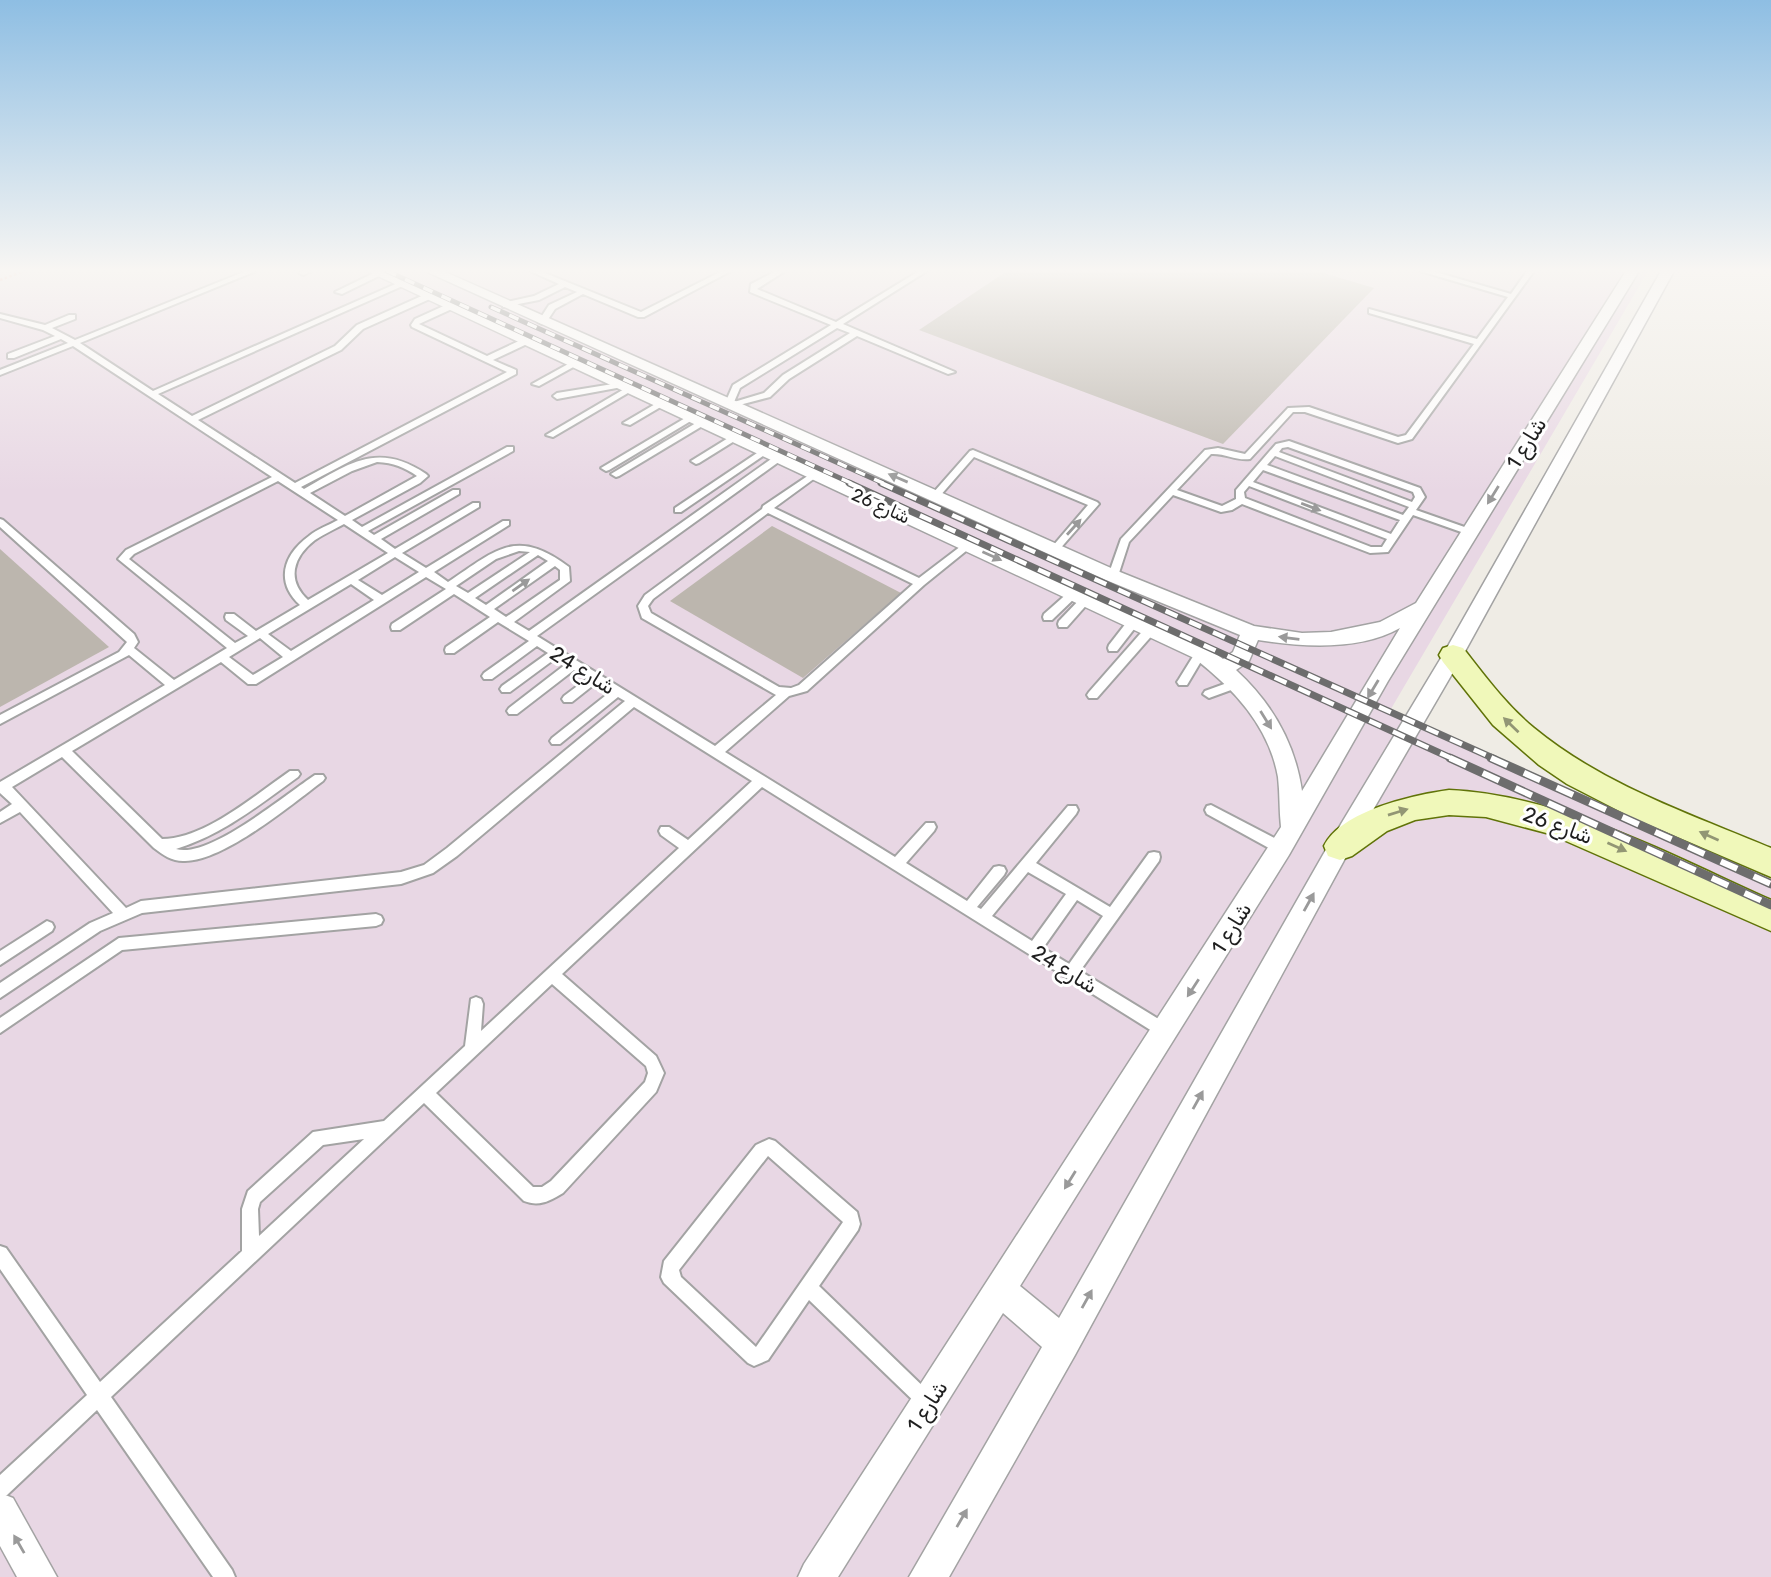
<svg xmlns="http://www.w3.org/2000/svg" width="1771" height="1577" viewBox="0 0 1771 1577" font-family="Rubik,Cairo,sans-serif">
<style>
.industrial{fill:#e8d7e4}
.building{fill:#bcb6ae}
.lines{fill:none;stroke-linecap:round;stroke-linejoin:round}
.service-casing{stroke:#a3a3a3;stroke-width:4}
.minor-casing{stroke:#a3a3a3;stroke-width:3}
.secondary-casing{stroke:#607308;stroke-width:3}
.path{stroke:#f6876f;stroke-width:2.5;stroke-dasharray:2.5 2.5;stroke-linecap:butt}
.service{fill:#fff;fill-rule:evenodd}
.minor{fill:#fff;fill-rule:evenodd}
.secondary{fill:#f0f8ba;fill-rule:evenodd}
.rail-far2-casing{stroke:#6d6d6d;stroke-width:5}
.rail-far1-casing{stroke:#6d6d6d;stroke-width:7}
.rail-casing{stroke:#6d6d6d;stroke-width:9}
.rail-far2{stroke:#fff;stroke-width:3.5;stroke-dasharray:10;stroke-linecap:butt}
.rail-far1{stroke:#fff;stroke-width:4.5;stroke-dasharray:13;stroke-linecap:butt}
.rail{stroke:#fff;stroke-width:6;stroke-dasharray:18;stroke-linecap:butt}
.oneway{fill:#9a9a9a}
.oneway2{fill:#929674}
.labels{text-anchor:middle;dominant-baseline:central;stroke-width:6;stroke-linejoin:round;paint-order:stroke}
.far-street-label{font-size:18px;fill:#1f1f1f;stroke:#fff}
.street-label{font-size:21px;fill:#1f1f1f;stroke:#fff}
</style>
<rect width="100%" height="100%" fill="#efece5"/>
<!-- industrial -->
<polygon class="industrial" points="0,271 1648,271 1388,714 1771,888 1771,1577 0,1577"/>
<!-- building -->
<g class="building">
<polygon points="1007,271 1317,271 1374,288 1223,444 919,330"/>
<polygon points="772,526 901,593 803,678 670,601"/>
<polygon points="0,549 109,647 0,707"/>
</g>
<g class="lines">
<defs>
<g id="service">
<path d="M246,271H256L80,343L153,391L400,282L407,284L158,394L192,416L335,346L357,325L426,294H432V298L363,329L341,350L198,420L295,483L507,372L412,327L411,325L415,319L448,304H454V308L419,324L487,356L521,340H527V344L493,360L516,370V374L301,487L304,489C349,464 377,441 426,474L428,476L420,483L352,520L362,527L507,447H513V451L368,531L374,535L453,490H459V494L381,539L395,549L473,503H479V507L402,553L426,568L503,521H509V525L434,572L448,582C496,550 516,527 569,567L570,581L514,622L529,631L774,457H780V461L537,636L715,746L776,695L642,618L638,606L645,595L762,509L763,506L812,473L815,474V478L774,508L919,578L965,543H971V547L924,585L807,691L789,696L725,752L895,857L926,823H934L936,827L934,831L906,863L967,901L994,867L999,866L1004,867L1006,871L1004,875L977,907L981,909L1068,806H1076L1078,810L1076,814L1036,863L1110,907L1149,853L1154,852L1159,853L1160,857L1159,861L1080,971L1170,1026L1172,1031L1170,1036L1165,1038L1160,1036L762,787L562,974L656,1056L664,1073L656,1092L563,1193C550,1201 539,1207 524,1201L424,1103L111,1397L232,1570L235,1577H213L97,1410L7,1495L0,1498V1475L87,1395L0,1269V1246L6,1248L100,1382L242,1251V1209L248,1191L313,1132L384,1121L465,1046L471,999L476,997L481,999L483,1004L481,1031L679,848L661,835L659,831L661,827H669L688,840L752,781L634,707L457,856L433,873L401,884L142,913L100,931L0,998V983L90,923L113,913L20,812L0,823V812L12,804L0,793V782L165,685L129,655L0,724V715L119,652L127,642L0,527V519L3,520L134,634L138,642L134,648L174,680L227,648L118,559L126,550L272,477L73,346L0,375V370L68,343L61,339L14,358H8V354L55,336L43,330L0,318V314L45,325L69,315H75V319L52,328L75,340ZM377,462C394,463 404,467 417,476L345,516L310,493L352,471ZM278,481L338,520C329,525 317,529 309,536C283,555 275,582 300,605L256,631L234,614H226L225,617L226,620L248,636L235,643L129,559L134,554ZM768,513L913,584L799,685L791,688L779,687L651,613L648,606L653,599ZM344,524L388,553L308,600C286,580 293,557 315,540C324,534 335,529 344,524ZM519,551L530,552L468,593L456,586L496,559ZM538,555L548,561L486,605L475,598ZM395,557L419,572L382,595L358,580ZM555,566L560,570V580L506,617L494,609ZM426,577L446,589L392,624L391,627L392,630H400L454,594L490,617L446,647L445,650L446,653H454L498,622L529,641L484,673L482,676L484,679H492L537,646L548,653L502,686L500,689L502,692H510L556,658L566,664L509,708L507,711L509,714H517L574,670L588,678L564,696L562,699L564,702H572L596,683L610,692L552,738L550,741L552,744H560L618,697L625,701L447,848L424,865L401,872L141,901L126,908L12,787L62,757L154,848C163,855 172,861 183,861C222,863 292,804 323,781L325,778L323,775H315C286,794 209,859 176,849C222,835 259,805 298,777L300,774L298,771H290C255,795 205,839 162,839L72,751L221,662L248,684H256ZM351,584L374,600L291,651L268,634ZM260,638L283,657L253,675L229,657ZM1028,872L1066,894L1032,941L992,916ZM1077,900L1103,916L1069,964L1043,948ZM552,984L646,1066L648,1073L645,1082L551,1181L542,1187H533L436,1093ZM364,1139L259,1236L258,1209L260,1202L323,1145Z"/>
<polygon points="301,271 312,271 303,275 299,273"/>
<polygon points="530,271 540,271 641,312 722,271 731,271 644,317 638,317 583,294 555,309 545,324 542,324 538,322 549,305 577,292 565,287 539,300 503,307 503,303 534,296 559,284"/>
<path d="M776,271H785L757,289L836,322L919,271H927L843,324L955,372L948,374L857,336L789,379L770,397L728,408L726,401L733,385L831,325L750,292L751,284ZM837,328L850,333L783,375L764,393L734,402L740,388Z"/>
<path d="M1420,271H1432L1511,294L1527,271H1534L1412,439L1398,443L1305,412H1293L1250,459C1236,461 1225,453 1211,454L1177,490L1222,506L1236,499V490L1276,444L1289,441L1420,488L1425,497L1416,510L1473,530V534H1467L1413,515L1388,552L1370,553L1242,504L1232,510L1221,512L1173,495L1129,542L1118,576L1113,579L1109,578L1108,576L1121,539L1205,450L1218,448L1245,454L1288,408L1309,407L1398,437L1406,435L1474,344L1369,313V309L1477,339L1508,297ZM1288,447L1413,492L1415,497L1412,502L1279,452L1282,448ZM1275,456L1409,507L1403,515L1267,465ZM1263,470L1400,520L1391,534L1253,482ZM1249,486L1387,539L1382,547H1371L1245,498L1244,492Z"/>
<polygon points="376,272 383,274 342,294 335,292"/>
<polygon points="570,363 577,365 539,386 532,384"/>
<polygon points="619,383 622,383 622,387 557,399 553,396 557,393"/>
<polygon points="626,388 633,390 553,437 546,435"/>
<polygon points="657,403 664,405 630,425 623,423"/>
<polygon points="687,417 694,419 609,470 606,471 601,468"/>
<polygon points="701,420 705,423 704,425 619,476 616,477 611,474"/>
<polygon points="733,435 737,438 736,440 699,463 696,464 691,461"/>
<polygon points="763,449 767,452 766,454 681,512 675,512 675,508"/>
<polygon points="973,450 1097,502 1099,504 1058,551 1052,551 1052,547 1088,505 974,457 939,497 933,497 933,493 970,451"/>
<polygon points="1074,590 1079,593 1078,595 1052,620 1044,620 1043,617 1044,614 1070,591"/>
<polygon points="1086,596 1090,597 1090,601 1067,627 1059,627 1058,624 1059,621 1082,597"/>
<polygon points="1134,617 1139,621 1138,624 1117,651 1109,651 1108,648 1109,645 1130,618"/>
<polygon points="1151,625 1155,626 1156,629 1155,632 1097,698 1089,698 1087,695 1089,692 1147,626"/>
<polygon points="1201,649 1206,653 1187,685 1179,685 1177,682 1179,679 1197,650"/>
<polygon points="1238,679 1242,680 1244,683 1242,686 1209,698 1203,694 1205,691"/>
<polygon points="1211,805 1286,844 1287,848 1286,852 1281,853 1276,852 1207,814 1205,810 1207,806"/>
<polygon points="376,914 381,916 383,920 381,924 376,926 122,950 0,1033 0,1018 119,938"/>
<polygon points="47,921 52,923 54,927 52,931 0,965 0,951"/>
<path d="M769,1139L775,1141L857,1212L860,1224L858,1230L819,1286L933,1396L936,1402L933,1408L927,1411L921,1408L809,1300L768,1360L754,1366L748,1363L664,1283L661,1277L664,1261L756,1145ZM768,1156L843,1222L756,1347L681,1277L679,1270Z"/>
</g>
<g id="minor">
<path d="M367,271H384L1208,648L1223,659L1233,652L1240,635L1106,580L425,271H443L1120,572L1254,626L1302,633L1331,632L1380,622L1416,603L1626,271H1639L1388,681L1289,855L1020,1286L1059,1318L1332,839L1444,653L1661,271H1674L1463,655L1348,853L1075,1355L949,1577H909L1042,1347L1003,1313L838,1577H798L804,1564L1281,827C1279,810 1280,794 1278,777C1269,726 1233,688 1194,658ZM1400,628L1302,791C1295,743 1271,702 1236,670L1249,661L1258,640C1302,647 1360,651 1400,628Z"/>
<polygon points="0,1493 13,1498 57,1577 17,1577 0,1546"/>
</g>
<g id="secondary">
<path d="M1453,645L1463,648C1485,676 1506,705 1534,728C1603,785 1690,814 1771,848V877L1631,817L1567,784L1539,765L1493,725L1443,662L1439,655L1443,648Z"/>
<path d="M1449,790C1561,795 1670,855 1771,900V931L1550,834L1486,817L1449,815L1415,820L1387,831L1352,856L1340,860L1328,856L1324,846C1341,811 1413,795 1449,790Z"/>
</g>
</defs>
<!-- service casing -->
<use href="#service" class="service-casing"/>
<!-- minor casing -->
<use href="#minor" class="minor-casing"/>
<!-- secondary casing -->
<use href="#secondary" class="secondary-casing"/>
<!-- path -->
<polyline class="path" points="0,280 24,271"/>
<!-- service -->
<use href="#service" class="service"/>
<!-- minor -->
<use href="#minor" class="minor"/>
<!-- secondary -->
<use href="#secondary" class="secondary"/>
<defs>
<g id="rail-far2">
<polyline points="387,271 853,484"/>
<polyline points="491,307 885,484"/>
</g>
<g id="rail-far1">
<polyline points="849,483 1453,759"/>
<polyline points="881,483 1495,759"/>
</g>
<g id="rail">
<polyline points="1450,758 1771,905"/>
<polyline points="1491,758 1771,884"/>
</g>
</defs>
<!-- rail-far2 casing -->
<use href="#rail-far2" class="rail-far2-casing"/>
<!-- rail-far1 casing -->
<use href="#rail-far1" class="rail-far1-casing"/>
<!-- rail casing -->
<use href="#rail" class="rail-casing"/>
<!-- rail-far2 -->
<use href="#rail-far2" class="rail-far2"/>
<!-- rail-far1 -->
<use href="#rail-far1" class="rail-far1"/>
<!-- rail -->
<use href="#rail" class="rail"/>
</g>
<!-- one-way arrows -->
<defs><path id="oneway-solid" d="M-6-.8H1V-3.2L6.5 0L1 3.2V.8H-6Z" transform="scale(1.75)"/></defs>
<g class="oneway">
<use href="#oneway-solid" transform="translate(898 478) rotate(-157)"/>
<use href="#oneway-solid" transform="translate(1493 495) rotate(122)"/>
<use href="#oneway-solid" transform="translate(1311 507) rotate(21)"/>
<use href="#oneway-solid" transform="translate(1074 527) rotate(-48)"/>
<use href="#oneway-solid" transform="translate(992 556) rotate(24)"/>
<use href="#oneway-solid" transform="translate(521 585) rotate(-35)"/>
<use href="#oneway-solid" transform="translate(1289 638) rotate(-173)"/>
<use href="#oneway-solid" transform="translate(1373 689) rotate(121)"/>
<use href="#oneway-solid" transform="translate(1266 720) rotate(58)"/>
<use href="#oneway-solid" transform="translate(1309 902) rotate(-61)"/>
<use href="#oneway-solid" transform="translate(1193 988) rotate(123)"/>
<use href="#oneway-solid" transform="translate(1198 1100) rotate(-61)"/>
<use href="#oneway-solid" transform="translate(1070 1180) rotate(122)"/>
<use href="#oneway-solid" transform="translate(1087 1299) rotate(-61)"/>
<use href="#oneway-solid" transform="translate(962 1518) rotate(-60)"/>
<use href="#oneway-solid" transform="translate(19 1544) rotate(-120)"/>
</g>
<g class="oneway2">
<use href="#oneway-solid" transform="translate(1511 725) rotate(-136)"/>
<use href="#oneway-solid" transform="translate(1398 812) rotate(-17)"/>
<use href="#oneway-solid" transform="translate(1709 836) rotate(-156)"/>
<use href="#oneway-solid" transform="translate(1617 847) rotate(24)"/>
</g>
<!-- sky -->
<linearGradient id="sky" x2="0" y2="1"><stop stop-color="#8ebee3"/><stop offset="0.55" stop-color="#f8f6f3"/><stop offset="1" stop-color="#f8f6f3" stop-opacity="0"/></linearGradient>
<rect width="1771" height="492" fill="url(#sky)"/>
<g class="labels">
<!-- far-street labels -->
<g class="far-street-label">
<text transform="translate(881 506) rotate(24)">شارع 26</text>
</g>
<!-- street labels -->
<g class="street-label">
<text transform="translate(1526 443) rotate(-58)">شارع 1</text>
<text transform="translate(583 670) rotate(32)">شارع 24</text>
<text transform="translate(1558 825) rotate(20)">شارع 26</text>
<text transform="translate(1231 928) rotate(-58)">شارع 1</text>
<text transform="translate(1065 969) rotate(32)">شارع 24</text>
<text transform="translate(927 1406) rotate(-57)">شارع 1</text>
</g>
</g>
</svg>
